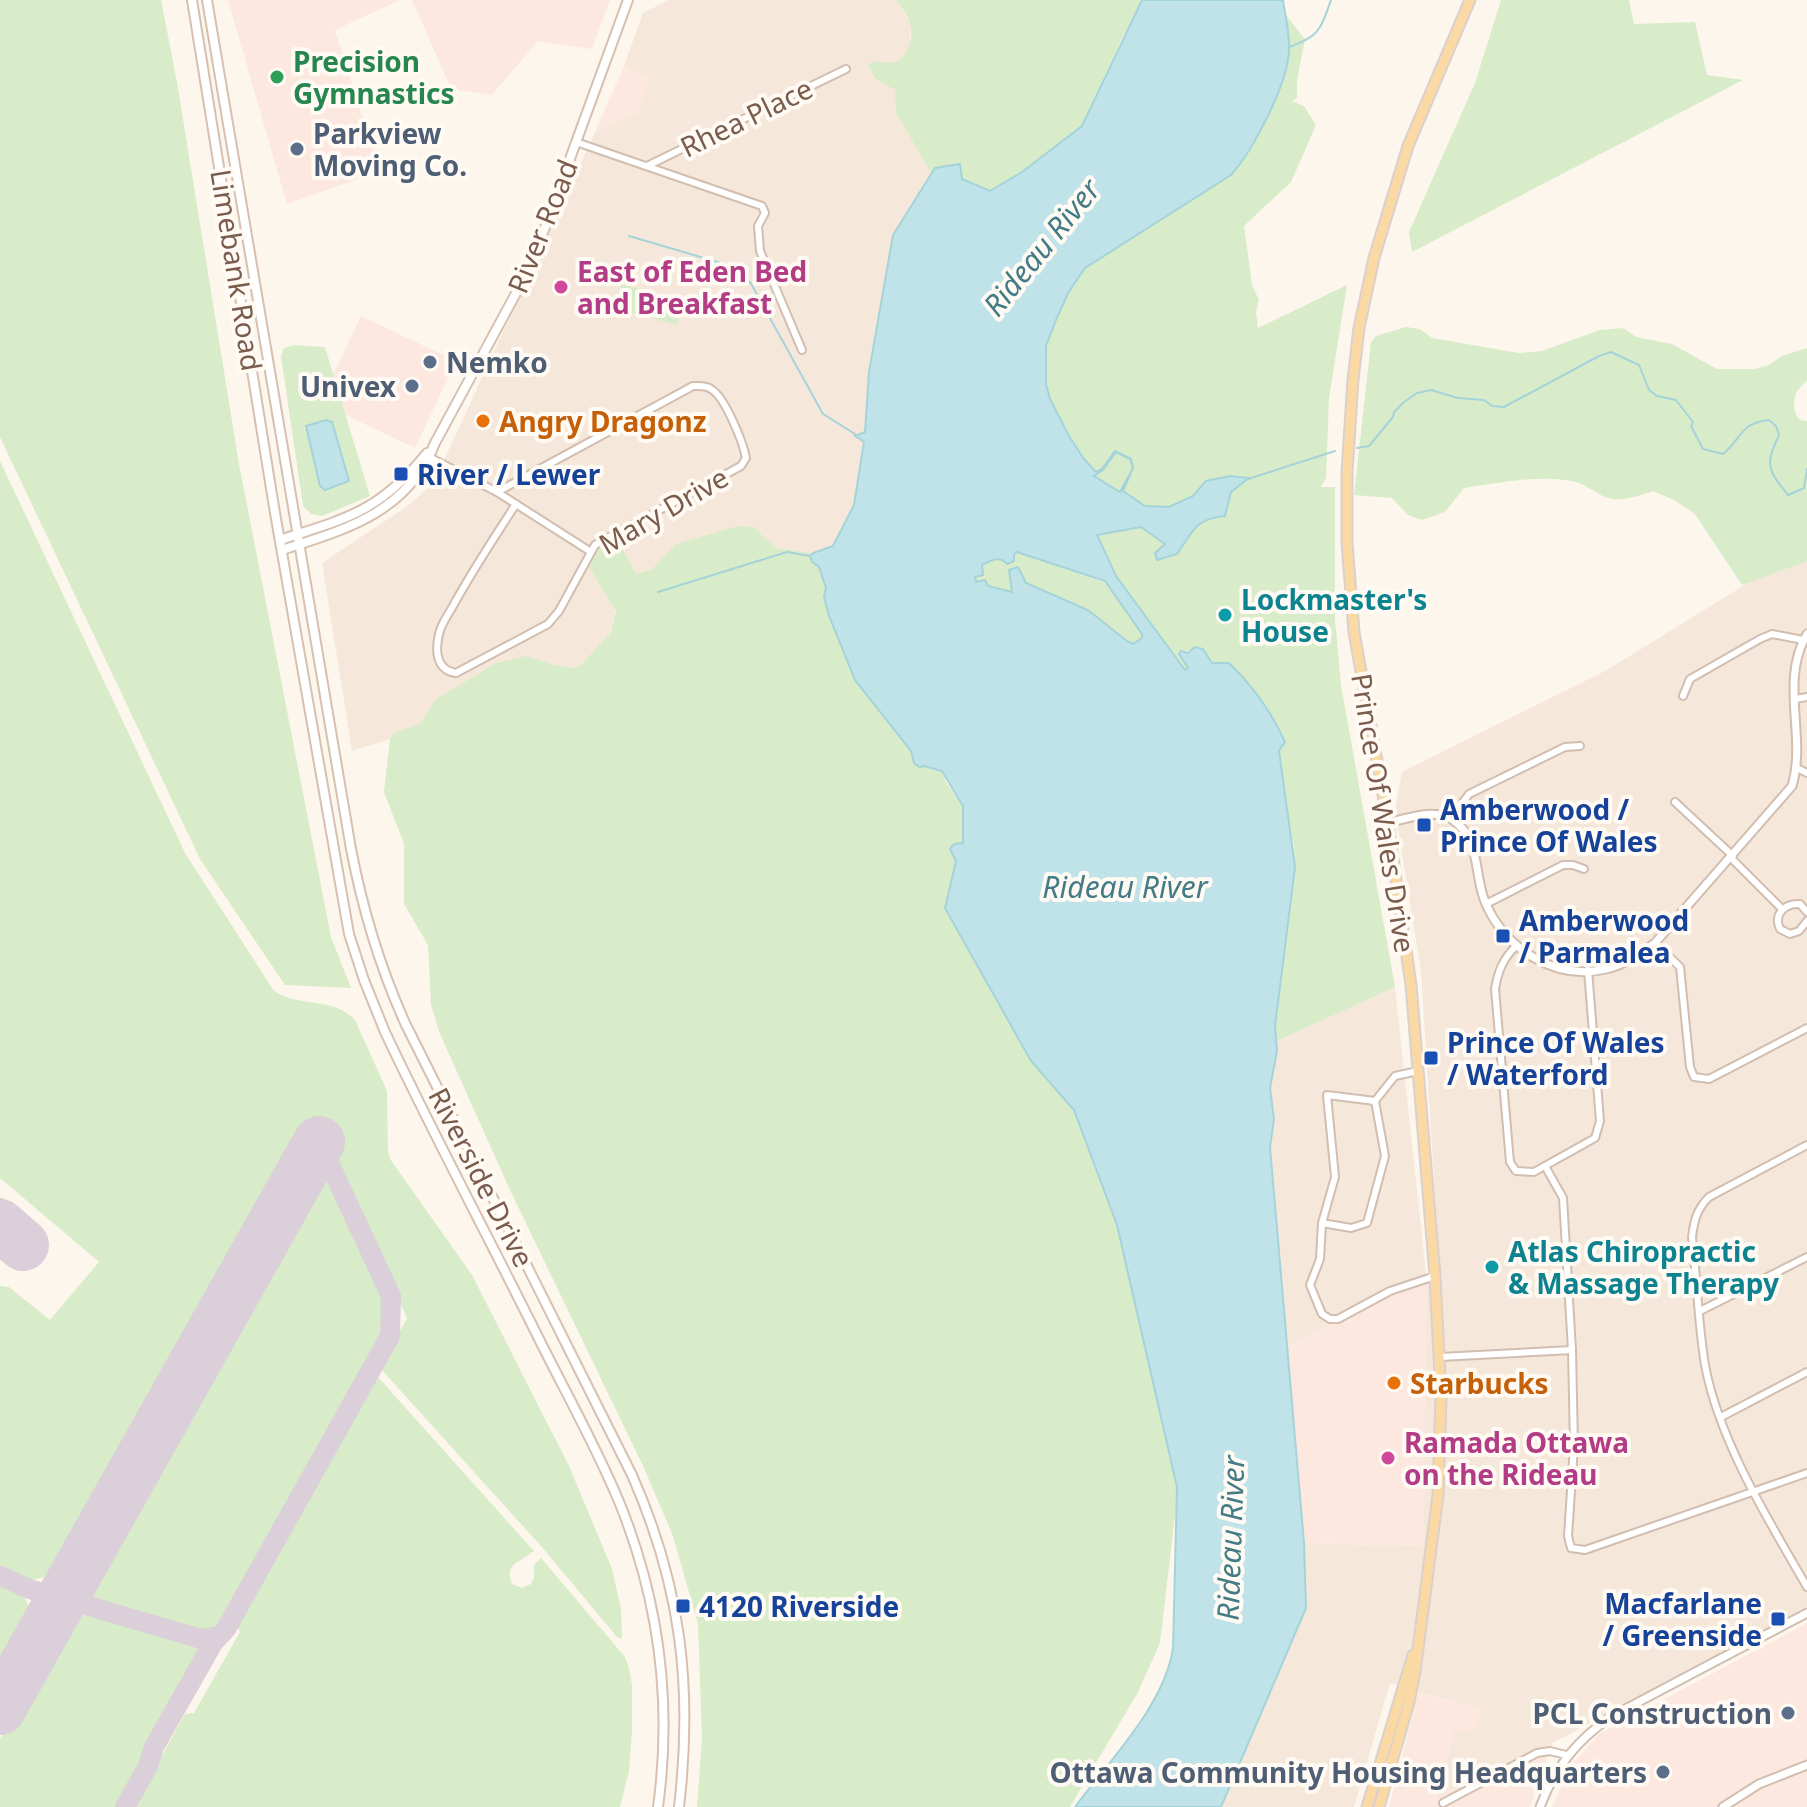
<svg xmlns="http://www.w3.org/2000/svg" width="1807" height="1807" viewBox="0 0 1807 1807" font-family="'Noto Sans',sans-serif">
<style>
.residential{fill:#f5e8da}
.commercial{fill:#fde8e0}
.green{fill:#d8ecc9}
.water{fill:#bfe3e8;stroke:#a5d3da;stroke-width:2;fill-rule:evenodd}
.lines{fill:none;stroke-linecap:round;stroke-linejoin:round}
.stream{stroke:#a5d3da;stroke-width:2}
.taxiway{stroke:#dbcfda;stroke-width:20}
.runway{stroke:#dbcfda;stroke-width:52}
.minor-casing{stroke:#d1beb0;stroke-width:10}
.tertiary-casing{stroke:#d1beb0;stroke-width:11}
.secondary-casing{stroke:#d6c0b0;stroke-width:12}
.primary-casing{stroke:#dad1cd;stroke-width:13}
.minor{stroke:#fff;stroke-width:6}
.tertiary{stroke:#fff;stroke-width:7}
.secondary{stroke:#fff;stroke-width:8}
.primary{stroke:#fbd9a5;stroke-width:9}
.leisure-dot{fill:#2e9e5b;stroke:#fffaf3;stroke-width:3}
.service-dot{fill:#5c6f8a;stroke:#fffaf3;stroke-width:3}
.hotel-dot{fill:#d1479c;stroke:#fffaf3;stroke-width:3}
.food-dot{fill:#e8710a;stroke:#fffaf3;stroke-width:3}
.transit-dot{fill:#1a4fb4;stroke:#fffaf3;stroke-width:3}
.culture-dot{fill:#0f9aa8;stroke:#fffaf3;stroke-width:3}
.labels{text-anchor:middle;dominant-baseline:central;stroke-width:8;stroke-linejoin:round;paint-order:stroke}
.leisure-label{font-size:28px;font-weight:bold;fill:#27864d;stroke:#fffaf3;text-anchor:start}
.street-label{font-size:28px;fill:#7a5c4d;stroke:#fffaf3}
.service-label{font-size:28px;font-weight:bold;fill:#4e5e75;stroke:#fffaf3;text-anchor:end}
.hotel-label{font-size:28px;font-weight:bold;fill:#b23c85;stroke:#fffaf3;text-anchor:start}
.food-label{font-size:28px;font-weight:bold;fill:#c56008;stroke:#fffaf3;text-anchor:start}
.transit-label{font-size:28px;font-weight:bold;fill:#164399;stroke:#fffaf3;text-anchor:start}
.culture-label{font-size:28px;font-weight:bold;fill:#0d838f;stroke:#fffaf3;text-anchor:start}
.water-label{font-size:30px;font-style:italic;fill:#437c86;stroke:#fffaf3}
</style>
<rect width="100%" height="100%" fill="#fdf6ec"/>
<!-- residential -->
<g class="residential">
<polygon points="669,0 896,0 911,24 910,46 896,113 931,173 893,235 869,372 865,432 855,436 864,441 854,505 838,539 833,546 823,550 813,553 776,548 760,532 676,544 651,570 629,576 622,581 611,632 580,666 572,668 549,664 456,731 390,739 352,751 322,563 406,507 433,484 596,130 637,113 650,78 624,66 643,13"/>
<polygon points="1807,559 1807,1607 1564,1737 1436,1798 1455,1728 1481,1710 1390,1683 1354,1807 1222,1807 1306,1608 1304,1543 1422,1546 1426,1283 1389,1297 1287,1347 1270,1147 1274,1119 1270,1088 1277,1041 1395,987 1427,1282 1440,1277 1421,971 1395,810 1402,772 1607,670 1751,581"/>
</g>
<!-- commercial -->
<g class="commercial">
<polygon points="228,0 400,0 335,30 380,171 287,204"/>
<polygon points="412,0 610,0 592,49 538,41 492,95 451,89"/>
<polygon points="624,66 651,78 637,113 596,130"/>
<polygon points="361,316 456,361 415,448 320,403"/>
<polygon points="1427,1283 1423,1546 1304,1543 1287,1347 1389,1297"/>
<polygon points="1807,1623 1807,1807 1552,1807 1572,1764 1599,1734"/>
<polygon points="1418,1692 1481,1710 1473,1732 1455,1729 1437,1797 1553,1742 1530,1807 1389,1807"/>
</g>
<!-- green -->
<g class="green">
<polygon points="0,0 161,0 177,82 239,464 331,937 351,988 285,985 200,859 0,437"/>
<path d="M896,0H1145L1123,36L1082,126L1022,172L990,191L962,179L939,178L931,173L896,113L895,90L875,78L868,64C878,59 884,64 894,62C909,59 914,35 910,23C908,15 900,7 896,0Z"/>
<polygon points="1501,0 1629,0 1634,24 1695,22 1707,75 1743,80 1412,252 1409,232 1475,83"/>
<path d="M1285,14L1305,39L1297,80V98L1292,101L1304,106L1316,125L1291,182L1244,226L1252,285L1259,300L1256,312L1258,328L1347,285L1329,398L1326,478L1321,487H1335V619L1341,685L1395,987L1277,1041L1275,1026L1294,845L1287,821L1279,751L1284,742C1272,713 1253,685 1229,664L1212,663L1203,649L1185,651L1188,668L1185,670L1149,622L1142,638L1133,644L1088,610L1026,583L1012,592L976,583L974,577L983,574L982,565L995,559L1004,561L1020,552L1106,583L1117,579L1097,534L1141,527L1165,544L1182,547L1170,507L1145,506L1123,491L1119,492L1109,484L1095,478L1096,472L1084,459L1069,436L1050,399L1046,384V346L1056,320L1068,293L1085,268L1231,175L1290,51Z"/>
<polygon points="621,284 683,300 677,325 614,308"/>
<path d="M1406,327L1420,329L1432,338L1519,353L1542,351L1600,330L1623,328L1636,337L1672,344L1717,369H1755L1769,365L1782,356L1807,348V381C1794,389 1789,408 1800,420L1807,421V561L1742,585L1695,514L1676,501L1653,491C1638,496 1620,503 1605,497C1592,491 1584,483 1571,481C1535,475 1499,483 1464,488L1445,512L1422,520L1408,515L1392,498L1354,495L1371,342L1376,336Z"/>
<polygon points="294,345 325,347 370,496 322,516 311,514 303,506 281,356 284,348"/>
<path d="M0,461L185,853L274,991C300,1008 332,996 355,1020L387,1091L388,1152L390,1159L472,1275L569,1466L612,1569L621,1609L622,1639L617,1637L541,1546L380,1368L407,1318L330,1148L307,1135L59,1575L30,1580L0,1569V1286L9,1287L50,1320L99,1262L0,1178Z"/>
<polygon points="738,526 754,527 776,548 813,553 812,562 819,567 911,751 914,763 942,771 946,782 963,806 963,844 952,854 956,861 945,908 1031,1061 1075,1111 1117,1226 1177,1487 1176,1507 1160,1643 1138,1692 1070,1807 697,1807 702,1739 698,1624 673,1536 644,1468 510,1190 440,1034 431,1005 428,945 404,904 404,844 384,792 390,739 394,733 417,725 423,720 435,700 496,663 526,656 550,664 572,668 580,666 611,632 616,611 589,567 600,547 616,537 636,574 651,570 676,544"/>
<polygon points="317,1173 331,1176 384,1297 385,1321 379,1343 221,1621 207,1633 202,1632 93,1601 82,1592 85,1586"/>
<path d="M377,1376L534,1551C521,1562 504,1563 512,1584L522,1588L531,1584L534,1578V1565L541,1558L625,1657L629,1668L632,1685V1731L629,1771L620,1807H133L185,1714L194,1713L240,1632L235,1623Z"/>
<polygon points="0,1585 23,1594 34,1618 0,1679"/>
<polygon points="86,1613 197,1644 200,1653 142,1756 144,1761 118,1807 0,1807 0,1739 70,1615"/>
</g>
<!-- water -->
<g class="water">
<path d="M1142,0H1283C1285,16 1290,34 1289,50C1288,84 1253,150 1231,175L1085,268L1068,293L1056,320L1046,346V384L1050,399L1069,436L1084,459L1096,472L1102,469L1115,451L1131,459L1133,468L1123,491L1145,506L1169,507L1193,496L1206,481L1230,476L1249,478L1231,492L1225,516C1194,519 1193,532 1177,554L1157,560L1155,553L1165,544L1141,527L1097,535L1116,576L1185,670L1188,668L1179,654L1181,651L1188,653L1195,647L1203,649L1212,663H1229C1252,685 1272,713 1285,742L1279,751L1295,867L1275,1026L1277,1051L1270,1088L1274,1119L1270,1147L1304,1543L1306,1608L1221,1807H1075C1108,1762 1165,1705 1173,1648L1177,1487L1117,1225L1074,1110L1031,1061L945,908L956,861L950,849L954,844L963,843V806L942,771L924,766L919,767L914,763L911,751L855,680L829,616L824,597L826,588L819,567L812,562L810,556L813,553L833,546L854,505L864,442L855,436L865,432L869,372L893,235L935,168L960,164L962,179L990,191L1022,172L1082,126ZM1116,452L1130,459L1133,468L1120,492L1094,476L1103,470ZM1017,552L1105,581L1142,634V638L1133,644L1127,641L1088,610L1026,583L1018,567L1009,570L1012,592L988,586L985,580L976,582L975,577L983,575L982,565C991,561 999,555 1007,564L1014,561V555Z"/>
<polygon points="326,420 332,422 349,481 325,490 320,486 306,426"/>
</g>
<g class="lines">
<!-- stream -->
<g class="stream">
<path d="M1289,47C1320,36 1320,30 1331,0"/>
<polyline points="629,236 721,263 750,282 823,414 855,434"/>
<path d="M1357,448L1369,446L1393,417L1394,412L1404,402L1417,393L1431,390L1458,398L1484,400L1492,406L1504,407L1599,356L1611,352L1639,365L1649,390L1657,396L1676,400L1693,422L1691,426L1703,449L1723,454C1743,438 1738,424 1769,420L1776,426L1779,435C1765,465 1767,469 1788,495L1804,488L1807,469"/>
<polyline points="1248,479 1335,451"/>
<polyline points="658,592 787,552 810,556"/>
</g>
<!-- taxiway -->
<g class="taxiway">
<polyline points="0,1208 4,1224 0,1239"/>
<path d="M0,1576C14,1581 33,1593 47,1593C72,1592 99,1529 110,1509"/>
<polyline points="20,1678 57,1612 68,1604 82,1604 201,1639 219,1636"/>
<polyline points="125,1807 148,1766 154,1747 213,1643 226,1629 390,1336 391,1296 331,1167 322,1163 311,1165 279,1217"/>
</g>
<!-- runway -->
<g class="runway">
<polyline points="0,1225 23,1245"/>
<polyline points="0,1709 319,1142"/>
</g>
<defs>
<g id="minor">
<polyline points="576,142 762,206 765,213 758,226 760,251 802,350"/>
<polyline points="647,166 846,69"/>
<polyline points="425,455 497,492 591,552"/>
<path d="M497,492L693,386C699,386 706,385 711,389C725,397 743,442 746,458L741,466L595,545L559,611L548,624L456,673C436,670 435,651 439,634C441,624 448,615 453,606C472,571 494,538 516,504"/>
<polyline points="1683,696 1690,679 1760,639 1772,634 1803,640"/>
<polyline points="1796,699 1807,697"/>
<polyline points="1799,769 1807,773"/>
<polyline points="1675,802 1733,856"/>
<polyline points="1451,819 1469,794 1565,747 1580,746"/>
<polyline points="1731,858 1782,909"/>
<polyline points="1486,904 1563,865 1573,865 1584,869"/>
<path d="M1807,912L1800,904C1785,903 1773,914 1780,929L1790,934L1799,931L1807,921"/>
<polyline points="1655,943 1680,967 1690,1067 1694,1077 1709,1079 1807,1028"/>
<path d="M1516,946C1503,959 1498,971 1495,989L1510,1162L1516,1171L1534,1172L1595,1138L1600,1121L1588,970"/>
<polyline points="1375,1101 1327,1095 1335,1177 1322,1223 1320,1259 1310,1285 1322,1314 1330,1319 1338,1319 1390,1291 1435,1276"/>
<path d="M1807,1145L1709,1197C1697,1209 1694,1220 1692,1237C1697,1279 1698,1323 1705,1365C1719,1441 1769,1521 1807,1587"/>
<polyline points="1545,1166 1563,1198 1572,1350 1574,1446 1568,1536 1571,1548 1585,1550 1807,1473"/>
<polyline points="1322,1223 1351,1228 1367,1223 1385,1156 1375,1101 1395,1076 1418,1071"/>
<polyline points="1700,1311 1807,1257"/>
<polyline points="1440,1357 1572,1350"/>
<polyline points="1721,1417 1807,1372"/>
<polyline points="1443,1803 1537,1753 1550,1751 1566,1755"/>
</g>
<g id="tertiary">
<path d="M1388,823C1407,818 1435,808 1453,820C1482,840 1473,876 1486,904C1506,949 1555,981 1606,969C1624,965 1640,954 1655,943L1792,786C1807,737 1779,681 1807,634"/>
<path d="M1540,1807C1555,1767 1577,1740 1612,1716L1807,1613"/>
<polyline points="1723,1807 1759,1784 1807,1765"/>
</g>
<g id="secondary">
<path d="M192,0L275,513L349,934L364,980L385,1032C434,1136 489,1238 540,1341C567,1395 597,1448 620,1504C659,1601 672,1704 658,1807"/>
<path d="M207,0L351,849C363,911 380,968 406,1025L632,1475C681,1586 693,1687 679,1807"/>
<path d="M280,540C348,518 380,511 427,453"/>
<path d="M282,550C347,529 408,512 435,443L515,295L544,230L628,0"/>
</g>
<g id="primary">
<polyline points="1367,1807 1413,1655"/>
<polyline points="1379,1807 1409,1702 1415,1672 1438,1495 1441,1397 1435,1276 1411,985 1388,823 1354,632 1347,543 1347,472 1353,380 1359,328 1374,258 1408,146 1470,0"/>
</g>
</defs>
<!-- minor casing -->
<use href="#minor" class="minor-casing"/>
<!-- tertiary casing -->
<use href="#tertiary" class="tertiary-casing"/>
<!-- secondary casing -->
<use href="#secondary" class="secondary-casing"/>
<!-- primary casing -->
<use href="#primary" class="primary-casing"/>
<!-- minor -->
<use href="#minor" class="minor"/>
<!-- tertiary -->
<use href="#tertiary" class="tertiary"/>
<!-- secondary -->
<use href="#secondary" class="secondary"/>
<!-- primary -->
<use href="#primary" class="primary"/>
</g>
<!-- markers -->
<circle class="leisure-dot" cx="277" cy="77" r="8"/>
<g class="service-dot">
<circle cx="297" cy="149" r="8"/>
<circle cx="430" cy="362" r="8"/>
<circle cx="412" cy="386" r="8"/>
<circle cx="1788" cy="1713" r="8"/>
<circle cx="1663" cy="1772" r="8"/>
</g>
<g class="hotel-dot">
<circle cx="561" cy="287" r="8"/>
<circle cx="1388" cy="1458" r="8"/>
</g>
<g class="food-dot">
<circle cx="483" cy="421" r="8"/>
<circle cx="1394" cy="1383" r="8"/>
</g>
<g class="transit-dot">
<rect x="393" y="466" width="16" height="16" rx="4"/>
<rect x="1416" y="817" width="16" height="16" rx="4"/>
<rect x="1495" y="928" width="16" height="16" rx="4"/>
<rect x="1423" y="1050" width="16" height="16" rx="4"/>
<rect x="675" y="1598" width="16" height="16" rx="4"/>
<rect x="1770" y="1611" width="16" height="16" rx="4"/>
</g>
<g class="culture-dot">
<circle cx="1225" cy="615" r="8"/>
<circle cx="1492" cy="1267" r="8"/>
</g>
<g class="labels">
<!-- leisure labels -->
<g class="leisure-label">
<text x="293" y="61">Precision<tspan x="293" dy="32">Gymnastics</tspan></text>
</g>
<!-- street labels -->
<g class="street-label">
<text transform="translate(746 117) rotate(-26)">Rhea Place</text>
<text transform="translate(542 226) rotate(-68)">River Road</text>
<text transform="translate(237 270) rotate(81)">Limebank Road</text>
<text transform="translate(663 510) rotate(-30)">Mary Drive</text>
<text transform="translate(1384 813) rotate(81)">Prince Of Wales Drive</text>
<text transform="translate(482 1177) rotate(63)">Riverside Drive</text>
</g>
<!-- service labels -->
<g class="service-label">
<text x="313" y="133" text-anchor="start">Parkview<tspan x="313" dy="32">Moving Co.</tspan></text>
<text x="446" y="362" text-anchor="start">Nemko</text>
<text x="396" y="386">Univex</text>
<text x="1772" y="1713">PCL Construction</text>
<text x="1647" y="1772">Ottawa Community Housing Headquarters</text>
</g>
<!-- hotel labels -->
<g class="hotel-label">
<text x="577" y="271">East of Eden Bed<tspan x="577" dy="32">and Breakfast</tspan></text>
<text x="1404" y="1442">Ramada Ottawa<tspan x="1404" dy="32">on the Rideau</tspan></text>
</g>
<!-- food labels -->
<g class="food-label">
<text x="499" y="421">Angry Dragonz</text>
<text x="1410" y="1383">Starbucks</text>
</g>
<!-- transit labels -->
<g class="transit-label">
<text x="417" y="474">River / Lewer</text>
<text x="1440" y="809">Amberwood /<tspan x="1440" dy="32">Prince Of Wales</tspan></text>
<text x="1519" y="920">Amberwood<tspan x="1519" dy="32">/ Parmalea</tspan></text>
<text x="1447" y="1042">Prince Of Wales<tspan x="1447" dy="32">/ Waterford</tspan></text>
<text x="1762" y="1603" text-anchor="end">Macfarlane<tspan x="1762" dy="32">/ Greenside</tspan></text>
<text x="699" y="1606">4120 Riverside</text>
</g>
<!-- culture labels -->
<g class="culture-label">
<text x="1241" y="599">Lockmaster's<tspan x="1241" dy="32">House</tspan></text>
<text x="1508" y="1251">Atlas Chiropractic<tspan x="1508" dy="32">&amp; Massage Therapy</tspan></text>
</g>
<!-- water labels -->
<g class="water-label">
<text transform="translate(1041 247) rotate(-51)">Rideau River</text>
<text x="1125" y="886">Rideau River</text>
<text transform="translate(1230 1538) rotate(-88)">Rideau River</text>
</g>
</g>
</svg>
